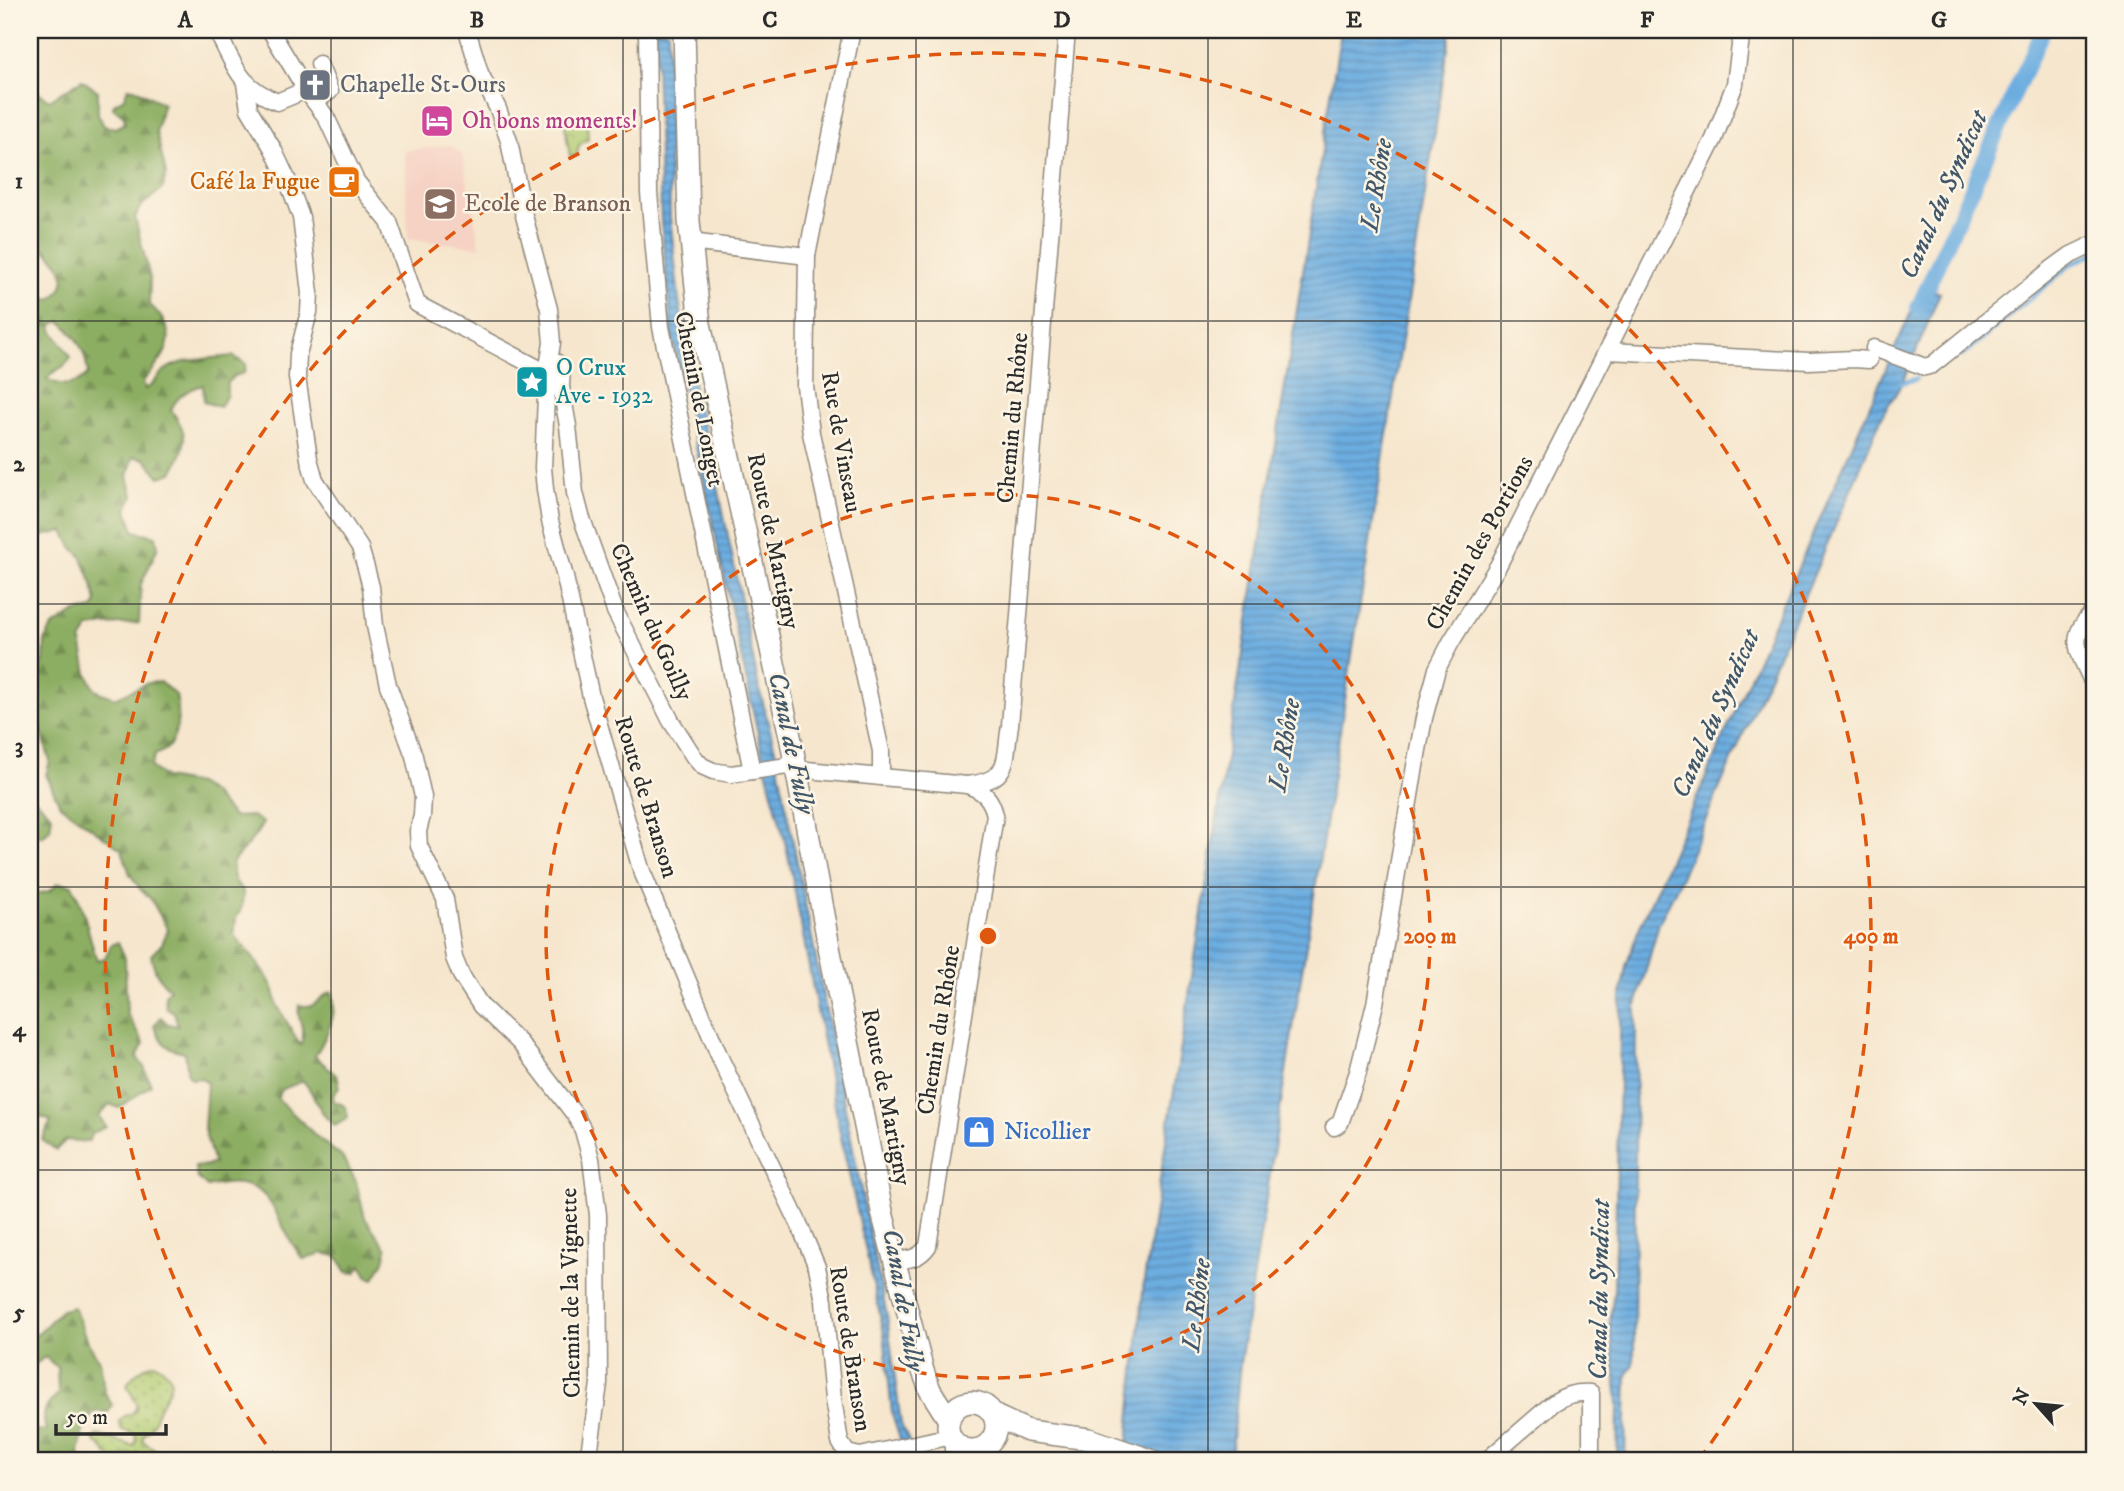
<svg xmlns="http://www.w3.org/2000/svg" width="2124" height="1491" viewBox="0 0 2124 1491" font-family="'IM FELL DW Pica',serif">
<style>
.built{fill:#f6d2c4}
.grass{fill:url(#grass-dots);stroke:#6e7a4e;stroke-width:2}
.forest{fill:url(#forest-firs);stroke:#5c6c46;stroke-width:2;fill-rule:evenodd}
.park{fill:url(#park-crowns);stroke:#6e7a4e;stroke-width:2}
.water{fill:url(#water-rules);stroke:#4c6c86;stroke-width:2}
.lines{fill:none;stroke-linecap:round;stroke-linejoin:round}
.stream{stroke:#6cade0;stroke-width:4.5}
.canal{stroke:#6cade0;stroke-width:16}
.street-casing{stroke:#90887c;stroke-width:19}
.secondary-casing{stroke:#90887c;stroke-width:24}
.street{stroke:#fff;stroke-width:16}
.secondary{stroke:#fff;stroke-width:21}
.grid{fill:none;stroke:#2b2b2b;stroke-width:2;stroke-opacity:0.55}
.ring{fill:none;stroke:#df570e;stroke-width:3.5;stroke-dasharray:12 9}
.labels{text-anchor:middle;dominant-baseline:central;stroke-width:5;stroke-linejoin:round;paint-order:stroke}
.worship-label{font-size:24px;fill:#5b616d;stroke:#fcf5e5;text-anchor:start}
.hotel-label{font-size:24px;fill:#b23c85;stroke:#fcf5e5;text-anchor:start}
.food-label{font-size:24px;fill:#c56008;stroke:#fcf5e5;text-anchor:end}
.education-label{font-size:24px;fill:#785e54;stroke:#fcf5e5;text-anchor:start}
.culture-label{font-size:24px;fill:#0d838f;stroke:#fcf5e5;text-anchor:start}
.street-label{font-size:24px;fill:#2b2b2b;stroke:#fcf5e5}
.shop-label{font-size:24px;fill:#366cbe;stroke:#fcf5e5;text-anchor:start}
.water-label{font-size:26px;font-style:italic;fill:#42586a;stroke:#fcf5e5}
.centre{fill:#df570e;stroke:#fcf5e5;stroke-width:3.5}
.ring-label{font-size:21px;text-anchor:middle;font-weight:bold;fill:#df570e;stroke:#fcf5e5;stroke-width:5;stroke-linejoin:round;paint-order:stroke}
.neatline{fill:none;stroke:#2b2b2b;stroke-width:2.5}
.grid-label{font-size:23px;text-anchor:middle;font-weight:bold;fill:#2b2b2b}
</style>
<defs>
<pattern id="grass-dots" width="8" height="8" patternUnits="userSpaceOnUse" patternTransform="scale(1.75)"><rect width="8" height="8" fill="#b0ca70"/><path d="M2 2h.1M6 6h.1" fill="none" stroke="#8fa45c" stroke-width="1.8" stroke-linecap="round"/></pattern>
<pattern id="forest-firs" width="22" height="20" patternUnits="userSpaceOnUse" patternTransform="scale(1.75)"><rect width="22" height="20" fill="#8cae62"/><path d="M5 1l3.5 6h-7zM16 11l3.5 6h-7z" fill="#738e51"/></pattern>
<pattern id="park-crowns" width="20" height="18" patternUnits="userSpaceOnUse" patternTransform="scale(1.75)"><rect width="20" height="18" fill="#b0ca70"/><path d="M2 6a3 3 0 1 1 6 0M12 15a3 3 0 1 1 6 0" fill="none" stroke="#8fa45c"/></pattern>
<pattern id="water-rules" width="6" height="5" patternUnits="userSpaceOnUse" patternTransform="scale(1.75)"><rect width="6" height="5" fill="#6cade0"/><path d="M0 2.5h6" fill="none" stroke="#598db6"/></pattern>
</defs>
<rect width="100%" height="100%" fill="#fcf5e5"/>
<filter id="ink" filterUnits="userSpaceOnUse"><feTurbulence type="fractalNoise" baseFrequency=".0143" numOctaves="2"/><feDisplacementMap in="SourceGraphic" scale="14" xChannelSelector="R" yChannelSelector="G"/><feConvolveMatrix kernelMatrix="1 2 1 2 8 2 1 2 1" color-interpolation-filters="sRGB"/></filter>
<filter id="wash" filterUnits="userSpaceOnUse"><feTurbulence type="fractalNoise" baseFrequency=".00686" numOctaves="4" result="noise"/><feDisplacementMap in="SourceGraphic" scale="28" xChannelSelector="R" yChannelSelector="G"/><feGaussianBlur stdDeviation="1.57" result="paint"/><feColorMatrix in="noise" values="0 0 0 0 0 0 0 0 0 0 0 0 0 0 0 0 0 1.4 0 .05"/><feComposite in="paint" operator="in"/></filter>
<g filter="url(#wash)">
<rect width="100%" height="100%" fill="#f6e6cd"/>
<!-- built -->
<polygon class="built" points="450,145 462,154 480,247 408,239 405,151"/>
<!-- grass -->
<path class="grass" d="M155,1363C182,1380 169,1386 159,1408C152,1423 157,1422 143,1436V1441L157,1451L165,1461H133L131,1455L128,1454C112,1467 112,1457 101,1447C98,1445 95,1442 93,1439L98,1435L134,1446L136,1441L135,1434L122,1430C114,1418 126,1416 134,1412L137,1405L127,1385C131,1377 146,1364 155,1363Z"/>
<!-- forest -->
<g class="forest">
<path d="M82,80L98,91V114L104,126L116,128L125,123L124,116L113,108L114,104L124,98L128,88C141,89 150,98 163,104L156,131L166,174L163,188L140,207L135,218L150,278L149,304C181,333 170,352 143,381L145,389C155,386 157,375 165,370C183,358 212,359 233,356L246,364L244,373L234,376L227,384V395L220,407L204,402L203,385C187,390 177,396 171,410C191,435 186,447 172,473L160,477L145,459L133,457L128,476L133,496L127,509L134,531L156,536L158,547L141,584L139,623L105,625L89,628L81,641L87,673L95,690L115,698L148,683L160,682L176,695C179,710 179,733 169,746C167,750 159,753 155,755L151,767L165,778L197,784L212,793L233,817L252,816L263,823C255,839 243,849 232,863L234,880L243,891L242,907L236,918L234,934L265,973L274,990L277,1005L300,1045C309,1031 295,1020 299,1005C320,1010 315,997 332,992C339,1014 326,1037 315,1056L338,1077L339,1088L333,1095L334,1102C345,1104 346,1107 348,1118L336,1125C317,1115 317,1095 303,1081L283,1089L277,1098L318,1138L342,1157L356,1181L365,1218L387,1249L384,1261L374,1279L368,1277L361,1265L356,1273L347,1272L337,1256L322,1253L303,1259C270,1220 278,1169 207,1187L197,1177L195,1167L214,1164L204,1129L207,1083L201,1078L192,1079L188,1076L185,1052C165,1049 162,1043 154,1026L161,1017L168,1024L178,1026L174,1012L166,1008L165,995L170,989C158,979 154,970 151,955L162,944L168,930L151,899L141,890L130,874L122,850L60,805L46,775L50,761L37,715V678L44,661L45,640L52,627L76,612L93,609L97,602L93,586L81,556L72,547L64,531L30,539V258H35C40,271 41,279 39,293L50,300C82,277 51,254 30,238V86L49,100ZM61,321C78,340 85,348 88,374C77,387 61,387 47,379C53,368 64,371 71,357L52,330L53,324Z"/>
<polygon points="30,779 33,797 52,815 50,829 42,837 30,829"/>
<path d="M58,883L72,885C85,909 88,934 97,960L105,958L111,945L118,942L125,958L127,1014L144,1043L137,1057L145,1069L151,1085L119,1108L110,1104L99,1116L106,1127L92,1133L88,1142L66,1140L56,1150L42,1140L51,1121L31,1113L30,1109V895L50,891Z"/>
<path d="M74,1307L87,1341L100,1362L105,1393L112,1405L108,1413L96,1411L84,1424L79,1453L81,1461H30V1430L46,1431C41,1411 45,1407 58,1394L57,1367L45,1357L30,1368V1341L62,1310Z"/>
</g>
<!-- park -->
<polygon class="park" points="587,120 588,139 579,145 577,155 570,157 564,121"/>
<!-- water -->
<g class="water">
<path d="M655,30H668L670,217L679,300L694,388L717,482L758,683L776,754L867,1220L887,1316L901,1424L918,1461H909L905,1455L892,1414L884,1333L840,1133L788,855C780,819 769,785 761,748L672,335L661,222Z"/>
<polygon points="1341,30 1451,30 1240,1363 1231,1461 1126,1461 1144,1281"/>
<path d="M1922,287L1940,293C1927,324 1915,357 1900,386C1895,397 1886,406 1881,418C1816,576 1742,732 1676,889L1659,923L1636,1006L1634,1360V1365L1627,1375L1625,1461H1617L1618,1404L1610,1321L1614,1290L1621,995L1626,966L1638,931Z"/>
</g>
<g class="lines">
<!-- stream -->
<g class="stream">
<polyline points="1962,356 2070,265 2094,253"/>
<polyline points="1897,384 1916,379"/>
</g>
<!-- canal -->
<polyline class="canal" points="1918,308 2043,30"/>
</g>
</g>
<g filter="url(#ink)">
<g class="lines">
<defs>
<g id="street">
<path d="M216,30C235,65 237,85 277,102L306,90"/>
<polyline points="270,30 306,90 326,117 356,181 389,222 417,304 547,373"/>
<polyline points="467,30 480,73 498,109 509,141 523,212 549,309 552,343 547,373 543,468 545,489 550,521 565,577 591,697 641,869 721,1060 799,1224 817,1267 824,1301 833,1399 840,1442 847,1453 860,1456 951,1436"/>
<polyline points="647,30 649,193 661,327 752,771"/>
<polyline points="852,30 807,256 805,386 811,433 881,751 881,777"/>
<polyline points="245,83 249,109 273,149 287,179 301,217 310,293 309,312 298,354 297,377 309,459 315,480 360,548 366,568 371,587 375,626 388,685 414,756 423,797 422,816 418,831 419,846 445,899 454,958 461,975 481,1006 520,1043 575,1115 583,1130 591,1159 598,1215 599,1384 588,1461"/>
<polyline points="315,102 330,91 319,64"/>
<polyline points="690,242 807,256"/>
<polyline points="1874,348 1925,367 1932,365 2053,268 2071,255 2094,244"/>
<polyline points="1608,351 1809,361 1854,359 1869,360"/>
<polyline points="550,362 558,363 562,367 561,387 568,426 575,493 581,516 615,611 671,721 694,757 702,766 713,771 731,774 795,765"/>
<path d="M2094,612C2064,639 2081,654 2094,686"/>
<path d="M796,769L967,785C984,791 991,798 995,815L928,1246C919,1259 909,1259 894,1261"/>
<path d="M967,785C1011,780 1004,762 1010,725L1067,30"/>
<polyline points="1334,1127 1340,1123 1358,1072 1375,1004 1415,766 1424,718 1437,669 1451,642 1498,566 1714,139 1735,84 1742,30"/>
<polyline points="953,1441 953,1461"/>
<polyline points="966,1461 974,1450"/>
<path d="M1486,1461L1552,1404C1565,1395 1575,1392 1591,1393V1461"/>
</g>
<g id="secondary">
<polyline points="684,30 689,221 700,324 791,741 829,947 883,1216 923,1371 930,1390 949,1420"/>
<circle cx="972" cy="1426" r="24"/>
<polyline points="995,1416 1028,1431 1089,1439 1153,1461"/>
</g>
</defs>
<!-- street casing -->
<use href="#street" class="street-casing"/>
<!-- secondary casing -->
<use href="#secondary" class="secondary-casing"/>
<!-- street -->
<use href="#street" class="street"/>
<!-- secondary -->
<use href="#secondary" class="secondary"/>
</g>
</g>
<!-- grid -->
<path class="grid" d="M331,30V1461M623,30V1461M916,30V1461M1208,30V1461M1501,30V1461M1793,30V1461M30,321H2094M30,604H2094M30,887H2094M30,1170H2094"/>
<!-- distance rings -->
<g class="ring">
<circle cx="988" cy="936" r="442"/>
<path d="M278 1461A883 883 0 1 1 1698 1461"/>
</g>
<!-- icons -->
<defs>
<symbol id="church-square" viewBox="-11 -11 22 22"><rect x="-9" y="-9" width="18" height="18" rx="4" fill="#6b7280" stroke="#fcf5e5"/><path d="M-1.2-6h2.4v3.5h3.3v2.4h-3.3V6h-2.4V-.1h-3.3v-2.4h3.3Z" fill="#fff"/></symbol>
<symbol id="hotel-square" viewBox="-11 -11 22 22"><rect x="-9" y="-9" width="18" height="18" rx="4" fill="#d1479c" stroke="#fcf5e5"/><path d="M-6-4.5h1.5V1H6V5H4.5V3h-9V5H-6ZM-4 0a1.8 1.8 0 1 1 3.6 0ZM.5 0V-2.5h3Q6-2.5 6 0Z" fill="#fff"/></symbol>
<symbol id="cafe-square" viewBox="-11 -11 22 22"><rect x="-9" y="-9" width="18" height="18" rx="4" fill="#e8710a" stroke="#fcf5e5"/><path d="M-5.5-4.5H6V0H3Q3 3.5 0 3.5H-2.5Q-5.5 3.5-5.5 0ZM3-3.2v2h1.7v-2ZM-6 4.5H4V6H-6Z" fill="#fff"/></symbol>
<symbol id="school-square" viewBox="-11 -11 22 22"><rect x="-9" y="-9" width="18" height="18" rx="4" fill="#8d6e63" stroke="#fcf5e5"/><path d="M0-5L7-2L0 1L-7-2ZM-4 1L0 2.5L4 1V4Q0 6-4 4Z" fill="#fff"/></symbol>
<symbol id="sight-square" viewBox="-11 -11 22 22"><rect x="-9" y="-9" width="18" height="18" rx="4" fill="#0f9aa8" stroke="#fcf5e5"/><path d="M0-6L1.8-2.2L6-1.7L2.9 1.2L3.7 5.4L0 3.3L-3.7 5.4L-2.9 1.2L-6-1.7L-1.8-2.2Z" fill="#fff"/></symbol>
<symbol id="shop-square" viewBox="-11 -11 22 22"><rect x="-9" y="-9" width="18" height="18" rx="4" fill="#3f7fe0" stroke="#fcf5e5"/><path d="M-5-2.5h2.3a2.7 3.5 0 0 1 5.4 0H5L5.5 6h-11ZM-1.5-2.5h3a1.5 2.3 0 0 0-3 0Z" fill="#fff"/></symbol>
</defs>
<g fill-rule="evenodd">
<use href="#church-square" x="296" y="66" width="38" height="38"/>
<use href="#hotel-square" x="418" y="102" width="38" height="38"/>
<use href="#cafe-square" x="325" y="163" width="38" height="38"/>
<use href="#school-square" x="421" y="185" width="38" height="38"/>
<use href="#sight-square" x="513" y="363" width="38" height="38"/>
<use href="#shop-square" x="960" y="1113" width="38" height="38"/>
</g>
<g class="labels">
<!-- worship labels -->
<g class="worship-label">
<text x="340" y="85">Chapelle St-Ours</text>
</g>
<!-- hotel labels -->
<g class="hotel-label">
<text x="462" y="121">Oh bons moments!</text>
</g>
<!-- food labels -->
<g class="food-label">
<text x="320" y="182">Café la Fugue</text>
</g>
<!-- education labels -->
<g class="education-label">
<text x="464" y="204">Ecole de Branson</text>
</g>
<!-- culture labels -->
<g class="culture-label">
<text x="556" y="368">O Crux<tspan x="556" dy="28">Ave - 1932</tspan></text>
</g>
<!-- street labels -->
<g class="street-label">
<text transform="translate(699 399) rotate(79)">Chemin de Longet</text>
<text transform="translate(1013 418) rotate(-85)">Chemin du Rhône</text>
<text transform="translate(841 442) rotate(80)">Rue de Vinseau</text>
<text transform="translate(773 541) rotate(78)">Route de Martigny</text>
<text transform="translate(1480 543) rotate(-61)">Chemin des Portions</text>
<text transform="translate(651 622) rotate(66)">Chemin du Goilly</text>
<text transform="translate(646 797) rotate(73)">Route de Branson</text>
<text transform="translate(939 1030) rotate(-81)">Chemin du Rhône</text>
<text transform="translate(886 1097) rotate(79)">Route de Martigny</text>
<text transform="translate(571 1293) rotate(-91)">Chemin de la Vignette</text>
<text transform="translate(850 1349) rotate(81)">Route de Branson</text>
</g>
<!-- shop labels -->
<g class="shop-label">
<text x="1004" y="1132">Nicollier</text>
</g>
<!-- water labels -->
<g class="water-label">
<text transform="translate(1377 185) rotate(-81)">Le Rhône</text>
<text transform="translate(1944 195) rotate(-66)">Canal du Syndicat</text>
<text transform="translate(1716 714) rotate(-66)">Canal du Syndicat</text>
<text transform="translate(791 743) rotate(78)">Canal de Fully</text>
<text transform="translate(1285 745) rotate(-81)">Le Rhône</text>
<text transform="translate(1600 1290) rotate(-89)">Canal du Syndicat</text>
<text transform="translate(903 1300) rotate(80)">Canal de Fully</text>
<text transform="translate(1197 1305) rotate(-83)">Le Rhône</text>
</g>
</g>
<circle cx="988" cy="936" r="10" class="centre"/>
<g class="ring-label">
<text x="1430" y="943">200 m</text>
<text x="1871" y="943">400 m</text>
</g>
<!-- margin -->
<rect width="2124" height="1491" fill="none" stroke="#fcf5e5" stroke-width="77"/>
<!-- north arrow -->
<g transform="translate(2036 1404) rotate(297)" stroke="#fcf5e5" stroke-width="5" paint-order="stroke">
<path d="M0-5L12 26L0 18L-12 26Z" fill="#2b2b2b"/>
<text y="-10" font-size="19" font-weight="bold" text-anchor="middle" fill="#2b2b2b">N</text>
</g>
<!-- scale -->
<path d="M56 1424v10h110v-10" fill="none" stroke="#2b2b2b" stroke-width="3.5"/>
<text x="66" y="1424" font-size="21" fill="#2b2b2b" stroke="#fcf5e5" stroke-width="5" paint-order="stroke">50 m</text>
<rect x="38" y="38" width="2048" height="1414" class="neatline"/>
<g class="grid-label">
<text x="185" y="27">A</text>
<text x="477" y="27">B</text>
<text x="770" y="27">C</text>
<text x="1062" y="27">D</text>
<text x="1354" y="27">E</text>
<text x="1647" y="27">F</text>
<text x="1939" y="27">G</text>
<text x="19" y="188">1</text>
<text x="19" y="471">2</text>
<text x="19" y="753">3</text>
<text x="19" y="1036">4</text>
<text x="19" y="1319">5</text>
</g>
</svg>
